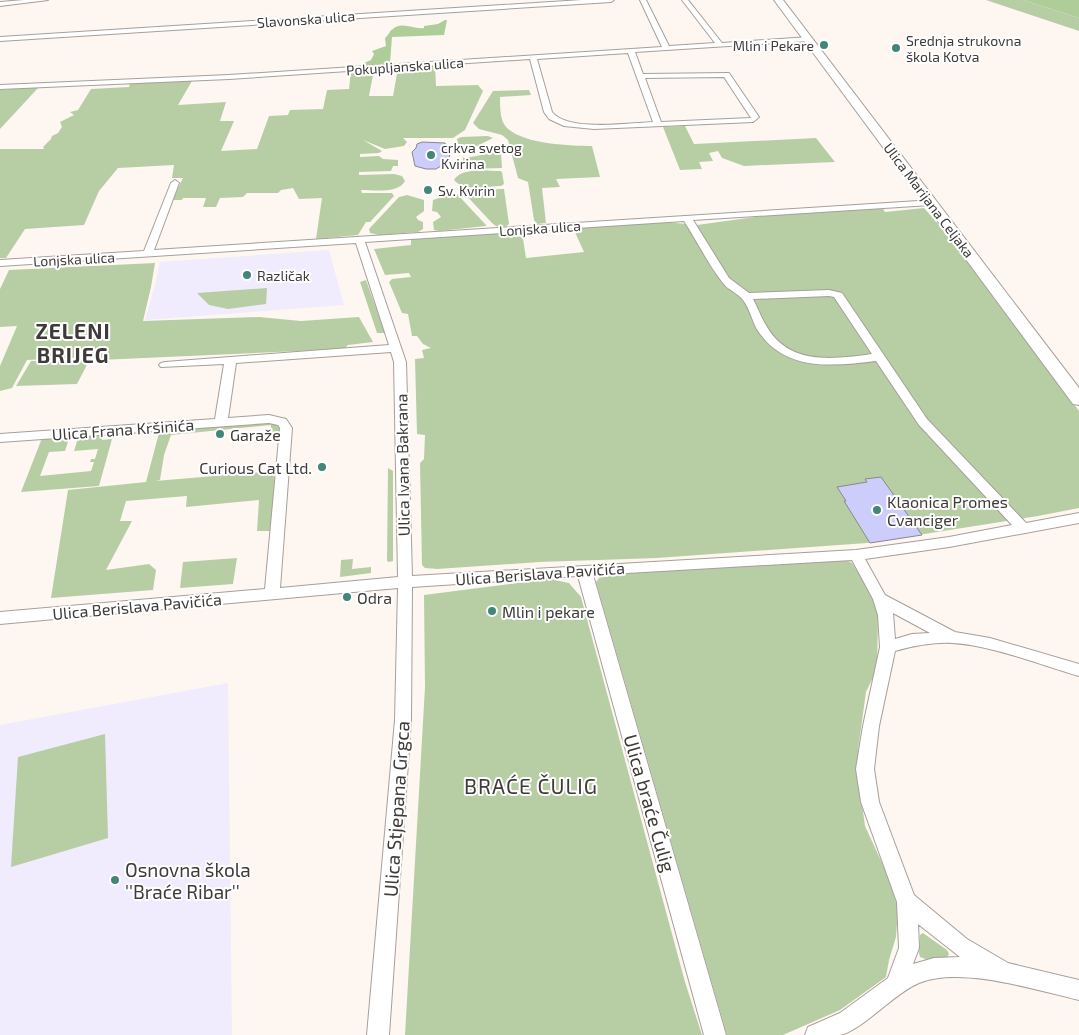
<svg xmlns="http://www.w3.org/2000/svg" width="1079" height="1035" viewBox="0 0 1079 1035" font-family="'Exo 2',sans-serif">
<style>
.education{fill:#f0ebfd}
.green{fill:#b7cea5}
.forest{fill:#afcd98}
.building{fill:#cccdfb;stroke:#88888f}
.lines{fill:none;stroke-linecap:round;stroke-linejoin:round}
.street-casing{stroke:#a69f9a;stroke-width:2}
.secondary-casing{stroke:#a69f9a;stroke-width:2}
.street{fill:#fff;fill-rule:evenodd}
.secondary{fill:#fff;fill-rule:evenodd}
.poi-dot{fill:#42867a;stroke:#fff;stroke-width:2}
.labels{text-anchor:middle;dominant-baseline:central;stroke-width:4;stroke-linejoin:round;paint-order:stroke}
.far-street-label{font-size:14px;fill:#3e3b39;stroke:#fff}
.far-poi-label{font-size:14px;fill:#3e3b39;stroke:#fff;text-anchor:start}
.street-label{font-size:16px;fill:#3e3b39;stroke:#fff}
.poi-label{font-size:16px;fill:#3e3b39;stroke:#fff;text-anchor:start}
.near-street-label{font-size:19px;fill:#3e3b39;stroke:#fff}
.near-poi-label{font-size:19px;fill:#3e3b39;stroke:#fff;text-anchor:start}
.district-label{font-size:21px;font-weight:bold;letter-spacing:1px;fill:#3e3b39;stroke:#fff}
.near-neighbourhood-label{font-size:21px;letter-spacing:1px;fill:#3e3b39;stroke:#fff}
</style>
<rect width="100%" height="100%" fill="#fef7f1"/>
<!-- education -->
<g class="education">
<polygon points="329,250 344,305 145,320 155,285 160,262"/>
<polygon points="228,683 232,1035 0,1035 0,725"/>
</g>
<!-- green -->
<g class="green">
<polygon points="986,0 1023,0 1079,18 1079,31"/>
<path d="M435,65L436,86L478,85L483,91L465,130L453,138H403L407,142L404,146L385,149L363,140L382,151L379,153L360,154V157L379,156L383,159L398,160V166H393L391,171L359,172V175L394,174L402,176L405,181C398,194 374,190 361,190L362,193H392L394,196L370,222H366L358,235L316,239L322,198L299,199L293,188L281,190L278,193H247L243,197L220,198L216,207H203L206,198H183L182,200H172L183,178H172L174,165L118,168L99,191L84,225L25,229L6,258H0V149H44L43,147L51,139L52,136L58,133L62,127L60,122L74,115L70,112L78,110L91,89L129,87L130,83L192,81L178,105L226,102L220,121H234L221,151L257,149L269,116L288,115L290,110L323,109L327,90L349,89L351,71L374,70L369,96H393L398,68Z"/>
<polygon points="39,87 0,129 0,90"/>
<path d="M529,90L531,95L500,97C500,105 500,117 504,124C516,144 570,146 592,146L600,177L556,179L560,187L542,188L546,223L537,224L534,220L528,182L518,178L508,140L502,135L479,129L473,123L493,91Z"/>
<polygon points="685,126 694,144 816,138 835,162 744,166 722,158 718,151 709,153 713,161 699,162 702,169 680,170 663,127"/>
<polygon points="488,136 493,138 477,146 458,144 457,139 461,137"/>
<path d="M499,152L501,153L502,168L471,169L467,167V164H463V158C476,157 486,153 499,152Z"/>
<path d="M500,171L502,172L504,184L501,186C488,186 464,192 454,180C461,167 487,171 500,171Z"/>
<path d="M504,189L509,224C504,229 497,228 492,223L464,193L468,190Z"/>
<polygon points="457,194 486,225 486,226 439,231 434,230 433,222 441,217 437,212 432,211 433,200 449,195"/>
<polygon points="407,195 424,200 424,211 416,217 418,220 423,222 423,229 418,232 379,235 370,233 369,229 399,197"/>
<polygon points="882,207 885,212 924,208 955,243 1079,411 1079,508 1038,516 867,543 657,558 539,562 437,569 425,568 422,565 420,463 424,459 425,435 417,434 415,359 424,358 422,350 431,348 423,344 417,336 412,336 408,314 402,313 389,282 392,279 411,277 409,273 385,275 374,249 411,245 411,239 522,232 526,258 584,252 573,228 666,222 697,225 770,215"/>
<polygon points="155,263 151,287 143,321 259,317 301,321 359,317 373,342 348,345 344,349 99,360 92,357 27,360 12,388 0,391 0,366 17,326 0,327 0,289 9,270"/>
<polygon points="366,280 385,333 377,333 360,282"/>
<polygon points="267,288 266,304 228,309 209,305 197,293"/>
<polygon points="90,359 77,384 16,386 31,361"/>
<polygon points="272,421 281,426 281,432 271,435 268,434 271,433 271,425 171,435 164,455 160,480 155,481 275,471 271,531 257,531 259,500 186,507 187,496 126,501 120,521 132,521 106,570 149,564 156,570 153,590 51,598 68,490 146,482 160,429"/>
<polygon points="104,433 102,440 112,439 99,486 21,492 42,438 70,436 65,451 49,452 40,476 91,471 94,462 90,462 91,459 95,459 98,449 74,451 79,435"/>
<polygon points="388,468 393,471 393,561 389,562 387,561"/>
<polygon points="237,558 233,584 180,588 183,562"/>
<polygon points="353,559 352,569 371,567 371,573 340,577 341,560"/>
<polygon points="846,560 852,563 872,594 873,601 878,616 877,669 866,692 858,750 859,782 865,826 888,876 898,909 896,937 889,960 886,977 840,1010 783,1035 727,1035 596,582 600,577 613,573"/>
<polygon points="550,579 569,583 581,597 685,982 702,1035 405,1035 425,687 424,595"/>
<polygon points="105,734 108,838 11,867 18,757"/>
<polygon points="923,933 947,950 949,954 947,957 928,960 920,957 919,953 920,935"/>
</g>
<!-- forest -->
<g class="forest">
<polygon points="1023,0 1079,0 1079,18 1073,16"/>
<path d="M445,20H447L444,35L392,37L390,63L365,66L364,63L371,60L374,54L372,51L386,46L385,38C389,35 389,31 393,29C402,21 414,30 424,28V26L438,24Z"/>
</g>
<!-- building -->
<g class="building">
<polygon points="422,142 445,143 450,152 449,161 436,169 426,169 415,166 412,152 416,148 417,144"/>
<polygon points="881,477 922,535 870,543 844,501 846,501 837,487 867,482 865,479"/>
</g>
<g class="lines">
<defs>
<g id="street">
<polygon points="24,0 48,0 0,6 0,2"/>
<polygon points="582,0 614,0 611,2 0,41 0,37"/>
<path d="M640,0H646L669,46L715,43L682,0H688L722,43L809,37L812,39L809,41L635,52L643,74L729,73L759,117L753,122L594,129L564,126L549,119L544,112L530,59L229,79L0,89V85L229,75L662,47ZM628,53L653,122C629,123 568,132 552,112L537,59ZM724,77L751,118L661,122L645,78Z"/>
<path d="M175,180L179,183L154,250L934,200V204L931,205L693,220L729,278L749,293L829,290L842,293L927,419L1026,523L1079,513V523L949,547L865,559L885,595L955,632L990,638L1079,664V676C1041,665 991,645 952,643C933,642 913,646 895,651L879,726L874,769L879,802L914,895L967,939L1008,963L1079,980V1000C1036,990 961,966 919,983C894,993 863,1030 840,1035C829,1035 816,1035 805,1035L808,1027L840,1013L888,978L899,948L897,902L861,802L856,769L863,726L880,647L878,615L873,599L852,560L593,575L726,1035H704L578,576L412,587L411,720L389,1035H367L395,720L398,588L0,624V612L265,589L280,428L278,425L269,423L0,442V434L215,419L224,364L161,367L159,365L161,363L165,362L389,345L356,243L0,266V260L144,251L171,183ZM684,221C697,241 708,264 723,283C728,290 738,293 743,300C750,309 752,321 758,331C786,372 833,366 876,361L919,425L1012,525L949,537L856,550L412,576L406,362L365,242ZM829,296L834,297L872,354C834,359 790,366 767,327C761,318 758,308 753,299ZM391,352L394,362L398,577L280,588L292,428L286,419L269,415L228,418L236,363ZM893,613L930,633L912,634L895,639ZM918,924L960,957L934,958L913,964L919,948Z"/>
</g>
<polygon id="secondary" points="774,0 783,0 1079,388 1079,405 1073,404"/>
</defs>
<!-- street casing -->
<use href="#street" class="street-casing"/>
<!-- secondary casing -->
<use href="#secondary" class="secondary-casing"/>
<!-- street -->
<use href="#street" class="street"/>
<!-- secondary -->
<use href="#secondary" class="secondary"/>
</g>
<!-- markers -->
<g class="poi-dot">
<circle cx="824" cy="45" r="5"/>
<circle cx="896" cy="48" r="5"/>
<circle cx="431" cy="155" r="5"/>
<circle cx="428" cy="190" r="5"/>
<circle cx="247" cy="275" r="5"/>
<circle cx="220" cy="434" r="5"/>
<circle cx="322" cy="467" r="5"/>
<circle cx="877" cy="510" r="5"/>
<circle cx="347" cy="597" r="5"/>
<circle cx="492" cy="611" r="5"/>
<circle cx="115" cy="880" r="5"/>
</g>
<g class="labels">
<!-- far-street labels -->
<g class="far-street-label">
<text transform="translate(306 19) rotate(-4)">Slavonska ulica</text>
<text transform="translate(405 66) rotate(-4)">Pokupljanska ulica</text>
<text transform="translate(929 200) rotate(53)">Ulica Marijana Celjaka</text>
<text transform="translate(540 228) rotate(-4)">Lonjska ulica</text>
<text transform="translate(74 259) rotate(-3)">Lonjska ulica</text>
</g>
<!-- far-poi labels -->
<g class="far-poi-label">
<text x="906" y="40">Srednja strukovna<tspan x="906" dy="16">škola Kotva</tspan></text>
<text x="814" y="45" text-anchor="end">Mlin i Pekare</text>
<text x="441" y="147">crkva svetog<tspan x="441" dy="16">Kvirina</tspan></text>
<text x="438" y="190">Sv. Kvirin</text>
<text x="257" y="275">Različak</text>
</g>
<!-- street labels -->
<g class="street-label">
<text transform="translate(123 429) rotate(-4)">Ulica Frana Kršinića</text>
<text transform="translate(402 465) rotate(-91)">Ulica Ivana Bakrana</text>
<text transform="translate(540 573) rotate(-4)">Ulica Berislava Pavičića</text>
<text transform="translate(137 606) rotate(-5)">Ulica Berislava Pavičića</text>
</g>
<!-- poi labels -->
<g class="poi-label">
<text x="230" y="434">Garaže</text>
<text x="312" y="467" text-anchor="end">Curious Cat Ltd.</text>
<text x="887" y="501">Klaonica Promes<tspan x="887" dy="18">Cvanciger</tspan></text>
<text x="357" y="597">Odra</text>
<text x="502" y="611">Mlin i pekare</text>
</g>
<!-- near-street labels -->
<g class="near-street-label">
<text transform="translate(650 803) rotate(74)">Ulica braće Čulig</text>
<text transform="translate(396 809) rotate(-86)">Ulica Stjepana Grgca</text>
</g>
<!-- near-poi labels -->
<g class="near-poi-label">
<text x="125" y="869">Osnovna škola<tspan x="125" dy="22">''Braće Ribar''</tspan></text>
</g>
<!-- district labels -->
<g class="district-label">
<text x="73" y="330">ZELENI<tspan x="73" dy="24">BRIJEG</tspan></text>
</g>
<!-- near-neighbourhood labels -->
<g class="near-neighbourhood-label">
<text x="531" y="785">BRAĆE ČULIG</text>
</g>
</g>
</svg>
